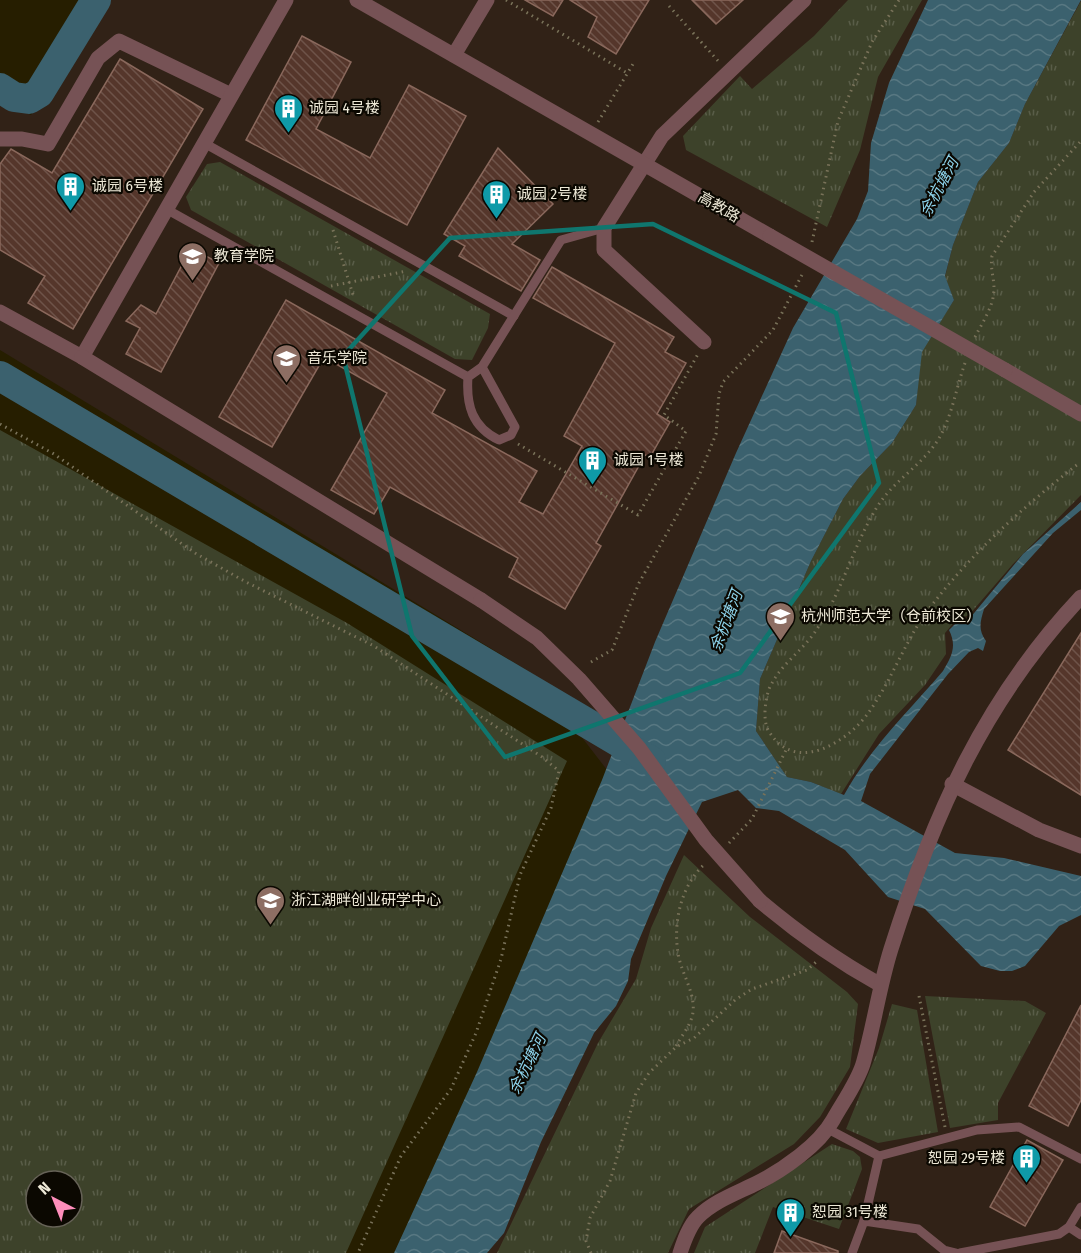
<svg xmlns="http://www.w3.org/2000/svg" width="1081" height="1253" viewBox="0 0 1081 1253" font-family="'Fira Sans Condensed','Noto Sans SC',sans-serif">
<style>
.education{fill:#312217}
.grass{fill:url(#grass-tufts);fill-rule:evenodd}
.water{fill:url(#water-waves)}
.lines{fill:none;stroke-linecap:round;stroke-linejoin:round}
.river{stroke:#3b616e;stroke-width:30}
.building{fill:url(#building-back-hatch);stroke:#8a685c;stroke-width:1.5}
.path{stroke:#7a735a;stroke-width:3;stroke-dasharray:1.5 4.5;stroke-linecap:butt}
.service{stroke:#765255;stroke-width:9}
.minor{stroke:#765255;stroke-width:15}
.tertiary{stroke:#765255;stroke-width:15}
.minor-bridge{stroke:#765255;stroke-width:15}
.tertiary-bridge{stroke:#765255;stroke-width:15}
.marked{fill:none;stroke:#0f766e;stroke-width:4.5;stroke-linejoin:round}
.labels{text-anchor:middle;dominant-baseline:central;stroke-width:4.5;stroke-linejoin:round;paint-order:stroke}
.poi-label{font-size:15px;fill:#eee9d7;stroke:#0b0801;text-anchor:start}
.street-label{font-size:15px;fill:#eee9d7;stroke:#0b0801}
.water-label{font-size:16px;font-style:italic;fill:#8dd3eb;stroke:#0b0801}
</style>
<defs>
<pattern id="grass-tufts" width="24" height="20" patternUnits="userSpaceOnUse" patternTransform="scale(1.5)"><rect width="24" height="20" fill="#3d422a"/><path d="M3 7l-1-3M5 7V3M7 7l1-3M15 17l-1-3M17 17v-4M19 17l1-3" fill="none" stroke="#595d48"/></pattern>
<pattern id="water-waves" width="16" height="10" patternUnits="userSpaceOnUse" patternTransform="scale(1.5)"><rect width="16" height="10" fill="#3b616e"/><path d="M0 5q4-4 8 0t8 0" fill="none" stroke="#587882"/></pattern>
<pattern id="building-back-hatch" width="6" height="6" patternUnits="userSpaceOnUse" patternTransform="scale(1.5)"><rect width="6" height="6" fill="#55362b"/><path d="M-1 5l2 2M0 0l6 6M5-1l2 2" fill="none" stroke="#6e5349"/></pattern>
</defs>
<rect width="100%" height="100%" fill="#261e00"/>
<!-- education -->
<polygon class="education" points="106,0 1081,0 1081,1253 478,1253 658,836 533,674 0,350 0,101 31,115"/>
<!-- grass -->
<g class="grass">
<polygon points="848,0 922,0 878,77 860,150 827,227 686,150 683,136 740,76 752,89 814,36"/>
<polygon points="1081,1 1081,495 1013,564 969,615 956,620 945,633 946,654 925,685 879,734 841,794 811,782 787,777 756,731 760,679 811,561 843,499 860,476 892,443 916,405 921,352 954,300 945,277 953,245 978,182 1009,143 1025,104"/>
<polygon points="220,162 490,314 488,328 472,360 455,359 191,210 186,197 207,164"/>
<path d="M0,430L347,623L567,761L346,1253H0ZM36,1181H72V1217H36Z"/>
<polygon points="684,855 750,917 847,992 858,1004 850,1067 820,1117 794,1144 689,1209 668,1253 497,1253 598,1043 636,979 651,928"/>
<polygon points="925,996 1025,1001 1046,1013 998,1103 998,1120 950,1128"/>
<polygon points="892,1004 917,1010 938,1132 878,1143 846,1129 879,1048"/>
<polygon points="832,1144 853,1151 860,1157 862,1169 839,1229 773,1207 755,1253 694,1253 705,1227"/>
</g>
<!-- water -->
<path class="water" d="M928,0H1081L1025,104L1009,143L978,182L953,245L945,276L954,300L922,352L916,405L892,443L860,476L843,499L811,561L760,679L756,731L787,777L811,782L844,795C870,748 909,711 943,671C952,656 957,646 949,630L956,623L970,618L1023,554L1081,502V510L1053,533L984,609C980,622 978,630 986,641L983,651L978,648L969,652L948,674L870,774L861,801L955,853L1004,858L1081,876V915L1059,926L1025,966L1012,971H1000L981,966L925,909L888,897L845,850L779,811L756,808L738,790L702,802L666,876L631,959L628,981L616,1006L594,1033L541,1142L504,1233L487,1253H394L477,1072L602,780L655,642L736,453L793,328L857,219L868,191L871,143L889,83Z"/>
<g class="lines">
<!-- river -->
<g class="river">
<polyline points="0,88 14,97 29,99 39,93 96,0"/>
<polyline points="0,376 651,761"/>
</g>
</g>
<!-- building -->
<g class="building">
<polygon points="525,0 563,0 553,16"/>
<polygon points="570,0 649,0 616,54 588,37 597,17"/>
<polygon points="692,0 743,0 716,24"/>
<polygon points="302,36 351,62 316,129 370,158 409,85 466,116 407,225 246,140"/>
<polygon points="120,59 203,109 73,329 28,303 45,276 0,250 0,164 11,149 52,173"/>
<polygon points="498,148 553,204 512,244 540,260 521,291 459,256 465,246 444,234"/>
<polygon points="191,248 219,263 161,372 126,354 140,328 126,321 141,305 156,314"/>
<polygon points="552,267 674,337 665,352 686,363 657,414 670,422 650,457 645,455 596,543 601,546 565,609 509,577 518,558 390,487 374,514 331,490 387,393 324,357 272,447 219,417 286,300 445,390 432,413 537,471 519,502 543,514 582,446 564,436 615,343 533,298"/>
<polygon points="1081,633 1081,795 1008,750"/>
<polygon points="1081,1005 1081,1100 1068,1126 1029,1106"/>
<polygon points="1027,1140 1063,1160 1025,1226 990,1207"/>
<polygon points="782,1231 838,1251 838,1253 774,1253"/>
</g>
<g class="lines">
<!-- path -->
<g class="path">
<polyline points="506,0 627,73"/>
<polyline points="669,6 719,62"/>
<polyline points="598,122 633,64"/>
<polyline points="333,230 354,298"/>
<polyline points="812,242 838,121 872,42 899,0"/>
<polyline points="331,286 407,271"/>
<path d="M975,337C982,323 994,306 994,289C994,277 990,268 992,256L1034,192L1081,141"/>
<path d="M965,363C955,391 951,424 933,447C916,469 892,483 877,507C853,546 842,592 817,629C803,651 780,664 769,689C765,701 762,723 770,733C792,767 830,751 855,728C884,701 901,647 926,613C968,556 1023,507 1078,464"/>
<polyline points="0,424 54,454 195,553 246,582 374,646 542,757 559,771 551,808 520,875 501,959 476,1033 451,1089 401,1156 358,1253"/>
<polyline points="518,444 638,515 686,431 664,415 698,354"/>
<polyline points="591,662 612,650 639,583 699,476 716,434 719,394 723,382 773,330 804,271"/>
<polyline points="729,843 752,819 786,750"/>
<polyline points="919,996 945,1127"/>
<path d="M676,1046C681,1037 689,1027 692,1017C698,996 681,974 678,953C673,922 681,884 706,863"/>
<polyline points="591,1253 586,1241 590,1218 610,1181 636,1093 649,1073 676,1047 694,1038 735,1000 752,989 807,970 816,962"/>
</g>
<!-- service -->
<g class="service">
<polyline points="204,143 514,316"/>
<polyline points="166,209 468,377"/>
<path d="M482,367L515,427L511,435L499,440C472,427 466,405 468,377L482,367L561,240L604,228"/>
<polyline points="828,1129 879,1156"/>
<polyline points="864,1221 879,1156 977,1130 1019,1127 1081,1159"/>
<polyline points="1069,1227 1081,1235"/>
<polyline points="852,1253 864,1221 918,1229 944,1250 956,1253"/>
<polyline points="960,1253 1059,1234 1069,1227 1081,1207"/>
</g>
<!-- minor -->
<g class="minor">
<polyline points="454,55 487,0"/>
<polyline points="0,139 22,139 48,144 98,58 119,41 231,95"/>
<polyline points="0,312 82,357 286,0"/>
<polyline points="704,342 604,250 604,228 662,136 804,0"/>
<polyline points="82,357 481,600"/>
<polyline points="952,784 1039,830 1081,846"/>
<path d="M760,901C798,933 836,960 879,984"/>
<path d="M680,1253C684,1241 689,1226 698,1217C714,1201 737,1193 757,1183C783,1170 819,1145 833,1120C843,1102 857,1083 863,1064C874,1026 879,987 891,949C933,816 984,700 1081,597"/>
</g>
<!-- tertiary -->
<g class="tertiary">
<polyline points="357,0 770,236"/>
<polyline points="1005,370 1081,414"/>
</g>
<!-- minor-bridge -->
<polyline class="minor-bridge" points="481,600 537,638 579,679 639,748 706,840 760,901"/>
<!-- tertiary-bridge -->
<polyline class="tertiary-bridge" points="770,236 1005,370"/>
</g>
<!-- marked area -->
<path class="marked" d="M653,224L836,313L879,483L740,673L505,757L412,636L343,356L450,238Z"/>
<!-- icons -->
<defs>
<symbol id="building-pin" viewBox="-11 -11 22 30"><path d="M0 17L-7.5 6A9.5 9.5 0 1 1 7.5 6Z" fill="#0f9aa8" stroke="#0b0801"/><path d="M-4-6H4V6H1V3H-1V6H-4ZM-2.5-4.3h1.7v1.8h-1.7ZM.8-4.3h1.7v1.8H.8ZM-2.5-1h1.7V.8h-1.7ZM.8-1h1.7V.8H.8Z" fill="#fff"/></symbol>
<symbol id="university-pin" viewBox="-11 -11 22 30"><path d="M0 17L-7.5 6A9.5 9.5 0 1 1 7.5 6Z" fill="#8d6e63" stroke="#0b0801"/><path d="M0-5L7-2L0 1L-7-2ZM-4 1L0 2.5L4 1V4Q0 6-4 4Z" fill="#fff"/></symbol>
</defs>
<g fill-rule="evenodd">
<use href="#building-pin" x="272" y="92" width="33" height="45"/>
<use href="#building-pin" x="54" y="170" width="33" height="45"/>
<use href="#building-pin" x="480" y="178" width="33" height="45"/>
<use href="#university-pin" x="176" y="240" width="33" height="45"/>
<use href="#university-pin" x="270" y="342" width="33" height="45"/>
<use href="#building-pin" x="576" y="444" width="33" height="45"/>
<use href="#university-pin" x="764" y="600" width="33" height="45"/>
<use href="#university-pin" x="254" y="884" width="33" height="45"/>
<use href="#building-pin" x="1010" y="1142" width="33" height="45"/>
<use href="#building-pin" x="774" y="1196" width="33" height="45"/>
</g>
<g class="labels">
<!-- poi labels -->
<g class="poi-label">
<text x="309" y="108">诚园 4号楼</text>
<text x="92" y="186">诚园 6号楼</text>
<text x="517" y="194">诚园 2号楼</text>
<text x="214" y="256">教育学院</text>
<text x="307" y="358">音乐学院</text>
<text x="614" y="460">诚园 1号楼</text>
<text x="801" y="616">杭州师范大学（仓前校区）</text>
<text x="291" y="900">浙江湖畔创业研学中心</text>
<text x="1005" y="1158" text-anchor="end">恕园 29号楼</text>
<text x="812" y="1212">恕园 31号楼</text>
</g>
<!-- street labels -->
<g class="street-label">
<text transform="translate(719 207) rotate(30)">高教路</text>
</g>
<!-- water labels -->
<g class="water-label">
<text transform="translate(939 187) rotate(-62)">余杭塘河</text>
<text transform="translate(726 621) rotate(-69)">余杭塘河</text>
<text transform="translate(527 1064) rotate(-64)">余杭塘河</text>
</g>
</g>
<!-- north arrow -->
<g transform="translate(54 1199) rotate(318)"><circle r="28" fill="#0b0801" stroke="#666257" stroke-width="1.5"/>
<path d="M0-4.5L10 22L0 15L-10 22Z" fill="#fe8ebb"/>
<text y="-9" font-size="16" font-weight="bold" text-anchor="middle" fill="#eee9d7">N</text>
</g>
</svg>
